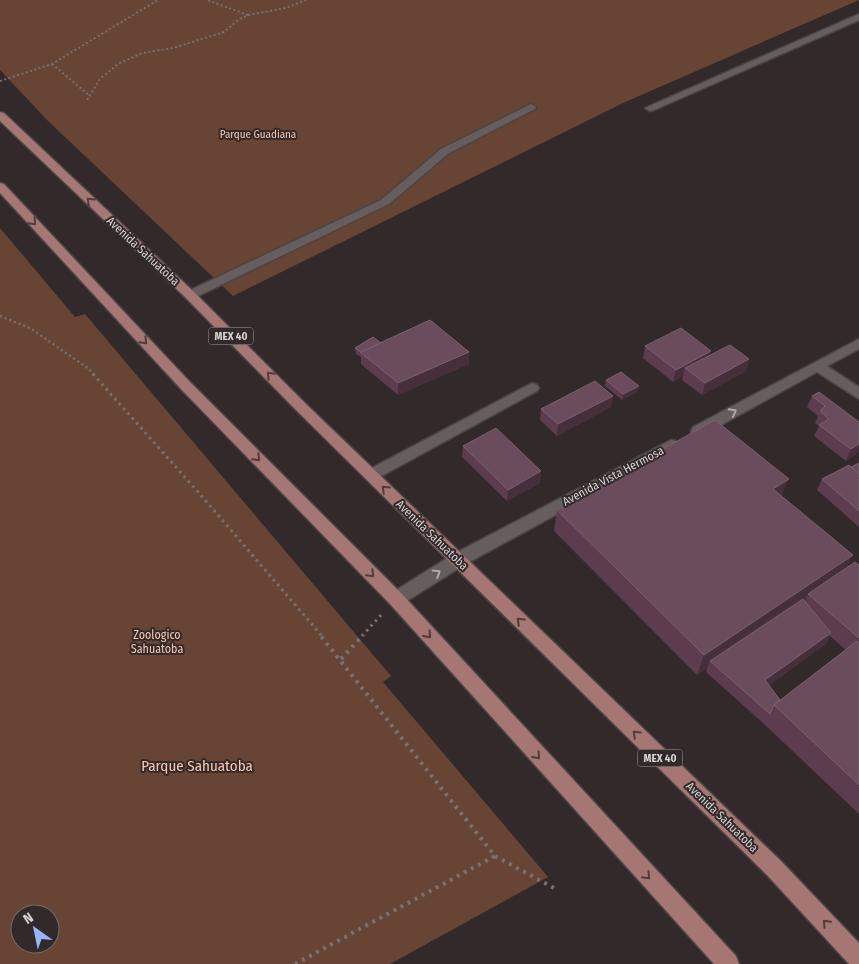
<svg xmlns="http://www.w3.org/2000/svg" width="859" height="964" viewBox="0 0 859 964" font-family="'Fira Sans Condensed',sans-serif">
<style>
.green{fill:#684434;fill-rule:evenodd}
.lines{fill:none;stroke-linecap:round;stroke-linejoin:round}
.minor-casing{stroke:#4b4446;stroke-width:3}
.major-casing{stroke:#4b4446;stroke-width:3}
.path-far3{stroke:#787071;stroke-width:2;stroke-dasharray:2 2.5;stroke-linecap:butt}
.path-far2{stroke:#787071;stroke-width:2.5;stroke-dasharray:2 3;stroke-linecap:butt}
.path-far1{stroke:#787071;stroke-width:3;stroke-dasharray:2.5 4;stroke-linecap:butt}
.path{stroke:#787071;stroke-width:4;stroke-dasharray:3 5;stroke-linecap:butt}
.minor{fill:#665d5f;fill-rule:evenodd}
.major{fill:#a67672;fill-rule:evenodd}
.wall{fill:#5c3c4e;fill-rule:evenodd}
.shaded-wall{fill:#462e3a}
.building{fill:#6a4c5c;stroke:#7b616f}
.oneway{stroke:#4f3c3d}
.oneway2{stroke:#b0a9aa}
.labels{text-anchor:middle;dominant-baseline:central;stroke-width:4;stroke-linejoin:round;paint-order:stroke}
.far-park-label{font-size:11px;fill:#fcc6ae;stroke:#32292b}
.shield{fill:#32292b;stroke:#a69fa1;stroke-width:1}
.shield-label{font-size:11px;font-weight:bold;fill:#d8d2d3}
.street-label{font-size:12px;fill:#d8d2d3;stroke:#32292b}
.park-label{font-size:12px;fill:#fcc6ae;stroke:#32292b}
.near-park-label{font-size:15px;fill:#fcc6ae;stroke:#32292b}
</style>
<rect width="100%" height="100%" fill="#32292b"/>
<!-- green -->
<g class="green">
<polygon points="0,0 859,0 623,103 233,296 47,120 0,70"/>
<path d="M0,228L75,317L85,314L391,676L383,682L548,877L390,964H0ZM20,914H50V944H20Z"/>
</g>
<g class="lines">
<defs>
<g id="minor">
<polygon points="859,14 859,20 654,110 650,111 645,108"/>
<polygon points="531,104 536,107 535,109 449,153 389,204 194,298 186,298 184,295 186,292 381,200 441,149"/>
<polygon points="859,339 859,349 827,366 859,387 859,399 817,372 703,435 693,435 691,431 693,427"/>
<polygon points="532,383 537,385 539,388 537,391 376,479 371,481 366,479 364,475 366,471"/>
<polygon points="671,440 676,441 678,445 676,449 464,565 402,604 396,606 390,604 388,599 390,594 452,555"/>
</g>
<g id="major">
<polygon points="0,112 4,113 194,292 306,404 781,861 859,943 859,964 849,964 767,875 296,410 186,298 0,121"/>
<polygon points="0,183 4,184 190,382 402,594 736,956 739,964 714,964 390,604 180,388 0,193"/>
</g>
</defs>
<!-- minor casing -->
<use href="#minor" class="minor-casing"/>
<!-- major casing -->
<use href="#major" class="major-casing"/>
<!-- path-far3 -->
<g class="path-far3">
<polyline points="248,15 286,8 306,0"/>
<polyline points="52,64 90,96"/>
<polyline points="0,81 52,64 158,0"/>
<polyline points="87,100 100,79 118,64 142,53 173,48 224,32 238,20 248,15 207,0"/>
</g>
<!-- path-far2 -->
<polyline class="path-far2" points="0,316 30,328 89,369 94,375"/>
<!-- path-far1 -->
<g class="path-far1">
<polyline points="93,374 199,493 322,636"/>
<polyline points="362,636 381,615"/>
</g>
<!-- path -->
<g class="path">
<polyline points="341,659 363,635"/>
<polyline points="495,856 554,888"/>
<polyline points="295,964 495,856 320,635"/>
</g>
<!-- minor -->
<use href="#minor" class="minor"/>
<!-- major -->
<use href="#major" class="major"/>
</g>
<!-- wall -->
<g class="wall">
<polygon points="381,343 469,352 469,364 398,395 361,364 361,357 356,354 355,348"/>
<polygon points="645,346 710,355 749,359 746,371 702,395 682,380 683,376 673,382 643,358"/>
<polygon points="606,380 637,392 622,400 605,386"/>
<polygon points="819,392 859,452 846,461 814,436 819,426 815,423 818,416 807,407 812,396"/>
<polygon points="613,396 611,407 557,436 540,420 541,409"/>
<polygon points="463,446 541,471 540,483 507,501 462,457"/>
<path d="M654,454L782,497L847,568L859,565V814L764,724L706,672L707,668L697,675L554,531L557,510L653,458ZM830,636L846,650L780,700L769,685L826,644Z"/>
<polygon points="859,463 859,527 817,490 822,479 851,467"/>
</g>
<!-- shaded-wall -->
<g class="shaded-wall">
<polygon points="711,351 708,363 685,368 683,376 673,382 676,370"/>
<polygon points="469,352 469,364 398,395 398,383"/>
<polygon points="749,359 746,371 702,395 705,383"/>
<polygon points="639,386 637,392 622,400 623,394"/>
<polygon points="613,396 611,407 557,436 558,424"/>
<polygon points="859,444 859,452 846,461 851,449"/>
<polygon points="541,471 540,483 507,501 508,490"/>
<polygon points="789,479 780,500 773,489"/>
<polygon points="853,555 843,576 808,594 805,602 710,661 707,668 697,675 704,655"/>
<polygon points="831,633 826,644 760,691 765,680"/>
</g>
<!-- building -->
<g class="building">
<polygon points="430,320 469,352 398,383 360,352"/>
<polygon points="681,328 711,351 676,370 645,346"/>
<polygon points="373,337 381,343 361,352 355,348"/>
<polygon points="730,345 749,359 705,383 685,368"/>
<polygon points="621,372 639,386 623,394 606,380"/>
<polygon points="595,381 613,396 558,424 541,409"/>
<polygon points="819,392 859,422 859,444 851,449 819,425 829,419 820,411 825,406 812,396"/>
<polygon points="715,420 789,479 773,489 853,555 704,655 557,510 656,456 654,454"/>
<polygon points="496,428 541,471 508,490 463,446"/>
<polygon points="859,463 859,474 851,467"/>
<polygon points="849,465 859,474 859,511 822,479"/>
<polygon points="855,562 859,565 859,638 808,594"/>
<polygon points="803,599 831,633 765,680 780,700 774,705 770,714 710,661"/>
<polygon points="857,641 859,643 859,785 774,705"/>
</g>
<!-- one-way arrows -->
<defs><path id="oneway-chevron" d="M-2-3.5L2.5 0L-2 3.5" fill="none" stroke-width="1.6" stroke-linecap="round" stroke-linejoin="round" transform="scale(1.25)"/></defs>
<g class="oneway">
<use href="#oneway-chevron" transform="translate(90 201) rotate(-136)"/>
<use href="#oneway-chevron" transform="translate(33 222) rotate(47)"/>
<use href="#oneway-chevron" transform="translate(144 341) rotate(47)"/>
<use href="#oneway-chevron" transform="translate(270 375) rotate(-135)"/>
<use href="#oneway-chevron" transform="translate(257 458) rotate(45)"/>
<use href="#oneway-chevron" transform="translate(385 489) rotate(-136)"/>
<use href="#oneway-chevron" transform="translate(371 574) rotate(45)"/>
<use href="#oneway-chevron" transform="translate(520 621) rotate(-136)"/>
<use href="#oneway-chevron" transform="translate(428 635) rotate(48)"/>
<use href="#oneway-chevron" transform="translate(636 734) rotate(-136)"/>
<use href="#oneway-chevron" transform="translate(537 756) rotate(48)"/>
<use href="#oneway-chevron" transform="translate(647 876) rotate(47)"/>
<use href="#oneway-chevron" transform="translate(826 923) rotate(-133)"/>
</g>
<g class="oneway2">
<use href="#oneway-chevron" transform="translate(733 412) rotate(-28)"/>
<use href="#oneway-chevron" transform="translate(437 573) rotate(-32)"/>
</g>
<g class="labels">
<!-- far-park labels -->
<g class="far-park-label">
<text x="258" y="134">Parque Guadiana</text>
</g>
<!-- shield labels -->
<g class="shield">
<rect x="208.5" y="327.5" width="45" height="17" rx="4"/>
<rect x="637.5" y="749.5" width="45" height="17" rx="4"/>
</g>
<g class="shield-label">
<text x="231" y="336">MEX 40</text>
<text x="660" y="758">MEX 40</text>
</g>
<!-- street labels -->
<g class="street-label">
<text transform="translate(143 251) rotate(43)">Avenida Sahuatoba</text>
<text transform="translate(613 476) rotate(-28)">Avenida Vista Hermosa</text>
<text transform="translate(432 535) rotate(44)">Avenida Sahuatoba</text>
<text transform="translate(722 817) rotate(44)">Avenida Sahuatoba</text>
</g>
<!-- park labels -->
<g class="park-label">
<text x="157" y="635">Zoologico<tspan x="157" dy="14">Sahuatoba</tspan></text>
</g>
<!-- near-park labels -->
<g class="near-park-label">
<text x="197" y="766">Parque Sahuatoba</text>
</g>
</g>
<!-- north arrow -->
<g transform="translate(35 929) rotate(327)"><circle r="24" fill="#32292b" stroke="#746d6e"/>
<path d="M0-4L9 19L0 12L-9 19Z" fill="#99b5fd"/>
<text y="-8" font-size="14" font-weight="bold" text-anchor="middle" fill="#d8d2d3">N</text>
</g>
</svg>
